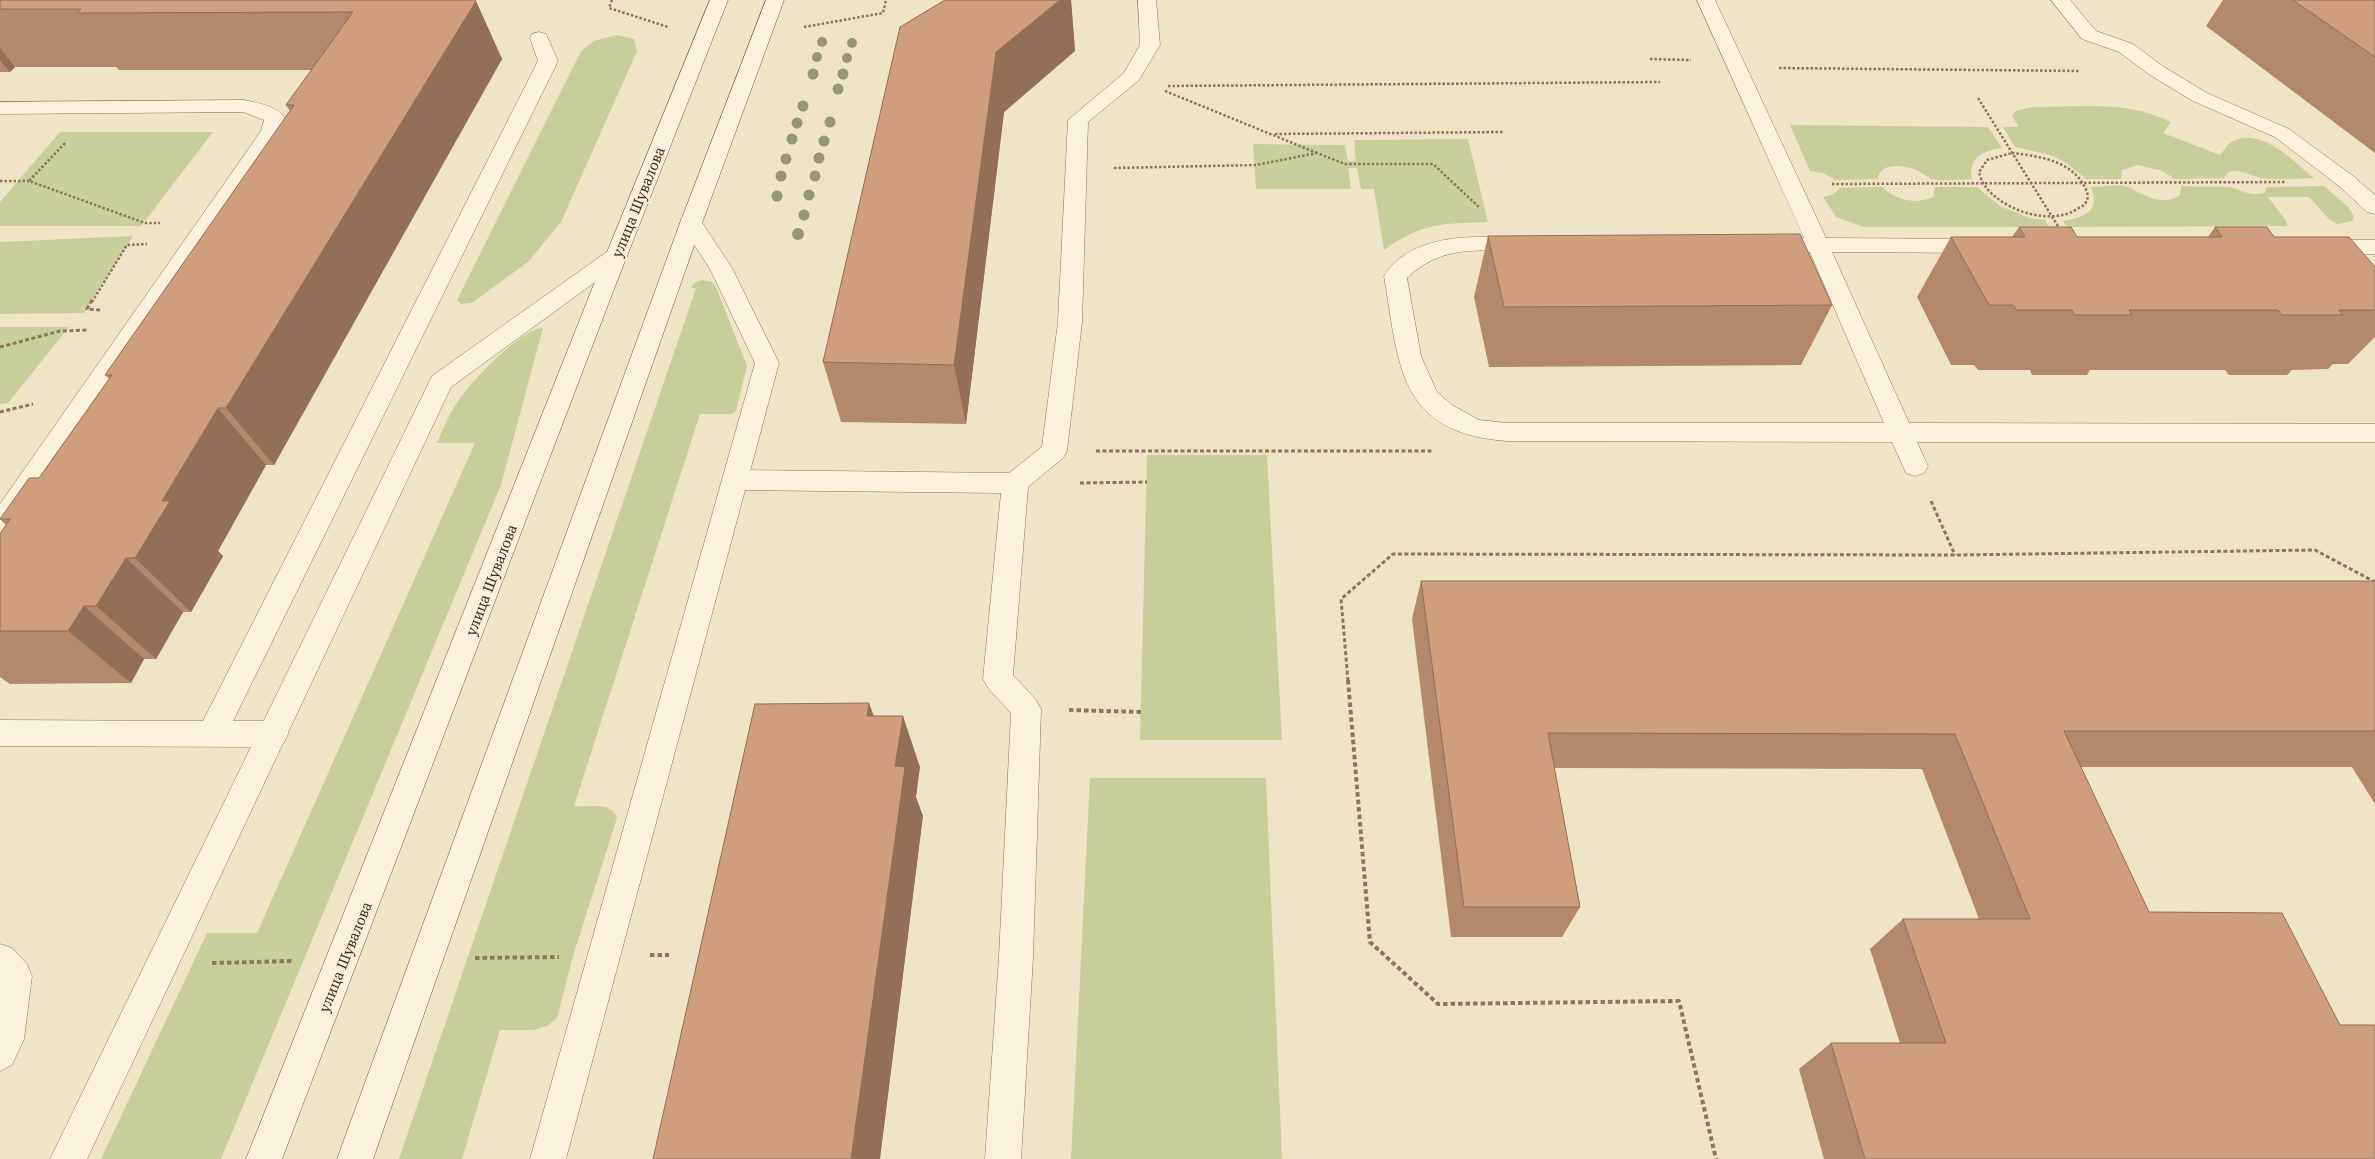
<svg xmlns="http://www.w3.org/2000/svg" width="2375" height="1159" viewBox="0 0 2375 1159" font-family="'Noto Serif',serif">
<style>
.green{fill:#c9cf9b}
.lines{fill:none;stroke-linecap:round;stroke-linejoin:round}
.lane-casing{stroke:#8d765c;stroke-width:1}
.street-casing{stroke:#8d765c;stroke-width:1}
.secondary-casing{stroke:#6f573f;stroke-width:1}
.path-far2{stroke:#8d765c;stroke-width:2.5;stroke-dasharray:2.5 2;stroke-linecap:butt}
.path-far1{stroke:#8d765c;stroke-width:3;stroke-dasharray:4 2.5;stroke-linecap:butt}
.path{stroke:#8d765c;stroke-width:4;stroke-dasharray:4.5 3;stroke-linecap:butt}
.lane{fill:#faf1dc;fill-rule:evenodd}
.street{fill:#faf1dc;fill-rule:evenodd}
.secondary{fill:#faf1dc;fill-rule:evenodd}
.tree{fill:#96986f}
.wall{fill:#b2896c}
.shaded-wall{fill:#916f58}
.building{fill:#cf9f7d;stroke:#916f58}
.labels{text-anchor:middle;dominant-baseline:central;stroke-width:4;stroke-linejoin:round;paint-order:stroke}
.street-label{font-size:14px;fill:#3d2e20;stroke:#f7eed8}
</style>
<rect width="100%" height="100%" fill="#f0e4c8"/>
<!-- green -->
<g class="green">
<polygon points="617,35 634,39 637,51 561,222 529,261 472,303 461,304 457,300 581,51 594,41"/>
<path d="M2033,107C2079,107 2128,100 2171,122L2163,133L2220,155C2224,151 2228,143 2233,141C2263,127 2294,162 2314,178C2298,178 2279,181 2262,178C2250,176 2242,168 2228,172L2224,178L2175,179L2162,171L2138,165L2122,170L2121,179H2086L2065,162L2050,155L2015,147L2003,127H2019L2012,116L2016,111Z"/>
<path d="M1790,125L1988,127L2002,148C1983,151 1968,157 1972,179C1960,179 1944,182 1932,179C1928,178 1923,173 1918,171C1907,165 1879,161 1878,179L1835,180L1823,173L1810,171Z"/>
<polygon points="60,132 213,132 141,226 0,226 0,202"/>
<path d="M1468,139L1488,222C1440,224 1424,222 1384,250L1374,189H1361L1357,168H1348L1351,189H1256L1253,144L1345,145L1348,161H1356L1354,140Z"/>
<path d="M2181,186C2196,187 2212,186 2228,187C2241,188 2251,199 2265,192L2267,187L2324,186L2348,207L2354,216L2352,221L2337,224L2329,219L2309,197H2268L2287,222V226L2067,227L2063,221C2084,217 2101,212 2091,187C2101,187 2119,183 2128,187C2144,194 2162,208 2180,195Z"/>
<path d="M1882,187C1896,200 1915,205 1933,197L1935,187H1977L2000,206L2030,218L2045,220L2049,227H1864L1836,217L1823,197L1834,194L1840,188Z"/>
<polygon points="133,236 84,313 0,314 0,242"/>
<path d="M702,280L712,282L716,287L747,366L736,411L732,414H700L574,806C588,808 611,800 617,818L573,956L557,1018L547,1026L534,1030H500L462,1159H399L696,288H691L694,283Z"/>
<polygon points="0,327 69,327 8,403 0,404"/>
<path d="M543,328L501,485L221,1159H101L207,933H257L475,443H437C443,430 448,416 456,404C470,383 518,330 543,328Z"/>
<polygon points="1147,455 1267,455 1282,740 1140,740"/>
<polygon points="1090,778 1266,778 1282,1159 1071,1159"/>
</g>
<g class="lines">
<defs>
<g id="lane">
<polygon points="1138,0 1156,0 1160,45 1139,80 1088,122 1082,322 1067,451 1063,458 1028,487 1013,675 1036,700 1041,709 1033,957 1021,1159 985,1159 999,957 1011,713 988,688 983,679 1001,493 735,490 726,487 722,480 726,473 735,470 1009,473 1042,447 1058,322 1068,120 1124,73 1140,45"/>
<path d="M1697,0H1715L1826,238L1984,239L1992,241L1995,246L1992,251L1984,253L1832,252L1909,423L2375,424V442H1917L1928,466L1924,473L1915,476L1906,473L1892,442L1507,441C1397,433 1399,364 1384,276C1407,239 1457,236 1497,237C1509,237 1520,236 1532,239L1535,244L1532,249L1524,251C1479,251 1442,244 1407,278L1421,356L1437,392L1452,405L1479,420L1507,423H1884L1810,252L1761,250L1758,245L1761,240L1804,238Z"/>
<polygon points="2051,0 2070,0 2096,31 2133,44 2164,67 2207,93 2289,129 2353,176 2375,195 2375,214 2367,212 2339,186 2275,137 2193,101 2150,75 2119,52 2082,39"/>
<polygon points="539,32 546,34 558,61 233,721 273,721 284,725 288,734 284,743 273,747 0,746 0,720 203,721 538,61 530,38 532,34"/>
<path d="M244,100C258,103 277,106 285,118L281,131L97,400L9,532L0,535V504L261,131L264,120L243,112L0,114V102Z"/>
<polygon points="2322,240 2375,240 2375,254 2322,254 2314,252 2311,247 2314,242"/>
<polygon points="0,944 12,948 27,964 32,976 24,1039 12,1065 0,1071"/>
</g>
<g id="street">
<polygon points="691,216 699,218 732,268 779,363 566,1159 530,1159 755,363 710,269 680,223 683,218"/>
<polygon points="616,249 624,251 627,256 624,261 451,387 87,1159 50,1159 432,376 608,251"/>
</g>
<g id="secondary">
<polygon points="710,0 728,0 614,289 282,1159 246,1159 592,289"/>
<polygon points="766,0 784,0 702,223 373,1159 337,1159 680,223"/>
</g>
</defs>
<!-- lane casing -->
<use href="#lane" class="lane-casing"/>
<!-- street casing -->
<use href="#street" class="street-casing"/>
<!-- secondary casing -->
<use href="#secondary" class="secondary-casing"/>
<!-- path-far2 -->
<g class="path-far2">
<polyline points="612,0 609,8 668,27"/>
<polyline points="804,27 883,13 886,0"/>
<polyline points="1650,59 1691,60"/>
<polyline points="1779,68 2080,71"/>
<polyline points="1168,86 1660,82"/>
<polyline points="1165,91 1317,153"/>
<polyline points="1978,98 2061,231"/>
<polyline points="1275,134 1503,132"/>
<polyline points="65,143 29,181 145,223 160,223"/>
<path d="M2012,153C2037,156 2069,160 2083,184C2086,189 2090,196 2086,202C2085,205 2081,207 2077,209C2051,226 2003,211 1985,186C1982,182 1980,176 1979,172L1987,160Z"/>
<polyline points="1114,168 1256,165 1317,153 1345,164 1433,164 1480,208"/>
<polyline points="0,181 29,181"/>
<polyline points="1832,184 2286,182"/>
<polyline points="92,302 127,245 147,244"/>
</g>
<!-- path-far1 -->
<g class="path-far1">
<polyline points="92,300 87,309 101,310"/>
<polyline points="0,347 60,331 87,330"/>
<polyline points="0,412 33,404"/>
<polyline points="1096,451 1432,451"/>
<polyline points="1080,483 1147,482"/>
<polyline points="1931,501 1955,555"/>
<polyline points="1348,681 1341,599 1393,554 1955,555 2315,550 2375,582"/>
</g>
<!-- path -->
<g class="path">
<polyline points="1348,680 1370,942 1438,1004 1679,1001 1716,1159"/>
<polyline points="1069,710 1141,712"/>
<polyline points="650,955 669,955"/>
<polyline points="475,958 559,957"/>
<polyline points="212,963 294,961"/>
</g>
<!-- lane -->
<use href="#lane" class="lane"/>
<!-- street -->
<use href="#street" class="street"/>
<!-- secondary -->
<use href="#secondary" class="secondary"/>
</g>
<!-- trees -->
<g class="tree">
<circle cx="822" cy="42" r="5"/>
<circle cx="852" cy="43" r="5"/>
<circle cx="817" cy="57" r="5"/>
<circle cx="847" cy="58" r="5"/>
<circle cx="813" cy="74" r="5.5"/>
<circle cx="843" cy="74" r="5.5"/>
<circle cx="838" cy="89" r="5.5"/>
<circle cx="803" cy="106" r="5.5"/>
<circle cx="830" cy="122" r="5.5"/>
<circle cx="797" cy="123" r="5.5"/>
<circle cx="792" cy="139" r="5.5"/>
<circle cx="824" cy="141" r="5.5"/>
<circle cx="819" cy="158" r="5.5"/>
<circle cx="786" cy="159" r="5.5"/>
<circle cx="781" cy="176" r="5.5"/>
<circle cx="815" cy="176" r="5.5"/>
<circle cx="809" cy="195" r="5.5"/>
<circle cx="777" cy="196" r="5.5"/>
<circle cx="804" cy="215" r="5.5"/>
<circle cx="798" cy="234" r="6"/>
</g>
<!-- wall -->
<g class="wall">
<polygon points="0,0 475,0 502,59 274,465 266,465 218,551 223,556 191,612 183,612 156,659 144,659 131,683 10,684 0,677 0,534 6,525 0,519 39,478 109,379 105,375 290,111 286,105 312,70 119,70 116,67 15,67 10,72 0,72"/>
<polygon points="945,0 1071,0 1075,51 1004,112 966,424 841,422 823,362"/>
<polygon points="2223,0 2375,0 2375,153 2206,26"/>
<polygon points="2019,227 2077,237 2208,237 2215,227 2274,237 2375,267 2375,337 2348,364 2333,364 2328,369 2292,370 2287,375 2229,375 2225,370 2090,370 2087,375 2032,375 2030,370 1978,370 1974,365 1951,365 1917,297 1951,237 2012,237"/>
<polygon points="1488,236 1832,305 1801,365 1489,367 1474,297"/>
<polygon points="1421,581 2375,581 2375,804 2352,767 2081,767 2149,912 2375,1159 1824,1159 1799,1069 1831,1043 1900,1043 1870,949 1903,919 1979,919 1922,769 1554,768 1580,907 1562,937 1451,937 1412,619"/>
</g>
<!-- shaded-wall -->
<g class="shaded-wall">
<polygon points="1060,0 1071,0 1075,51 1004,112 966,424 954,365 996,52"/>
<polygon points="476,1 502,59 274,465 226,408"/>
<polygon points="0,48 15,67 10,72 0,60"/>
<polygon points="218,408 266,465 218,551 223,556 191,612 135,558 162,501"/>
<polygon points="126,558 183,612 156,659 96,606"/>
<polygon points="84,606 144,659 131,683 68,631"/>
<polygon points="869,703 888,755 867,716"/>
<polygon points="903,716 920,767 916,797 923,816 880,1159 851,1159 895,766"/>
</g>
<!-- building -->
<g class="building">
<polygon points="0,0 475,0 476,1 226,408 218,408 162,501 170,501 135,558 126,558 96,606 84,606 68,631 0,631 0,534 10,519 0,519 29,478 39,478 112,375 105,375 294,105 286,105 353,12 77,13 81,9 0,9"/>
<polygon points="945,0 1060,0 996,52 954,365 823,362 900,27"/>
<polygon points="2293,0 2375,0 2375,57"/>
<polygon points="2019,227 2071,227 2077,237 2222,237 2215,227 2267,227 2274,237 2349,237 2375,267 2375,310 2339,310 2343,315 2282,315 2278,310 2129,310 2132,315 2075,315 2072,310 2017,310 2013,305 1989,305 1951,237 2025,237"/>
<polygon points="1800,234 1832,305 1504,307 1488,236"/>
<polygon points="1421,581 2375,581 2375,731 2064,731 2149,912 2282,913 2340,1025 2375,1025 2375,1159 1865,1159 1831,1043 1946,1043 1903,919 2030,919 1955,734 1548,733 1580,907 1464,907"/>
<polygon points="869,703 867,716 903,716 895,766 905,767 851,1159 653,1159 755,704"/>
</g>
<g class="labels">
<!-- street labels -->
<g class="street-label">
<text transform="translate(638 202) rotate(-68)">улица Шувалова</text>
<text transform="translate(491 580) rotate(-69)">улица Шувалова</text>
<text transform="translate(345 957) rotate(-68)">улица Шувалова</text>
</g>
</g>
</svg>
